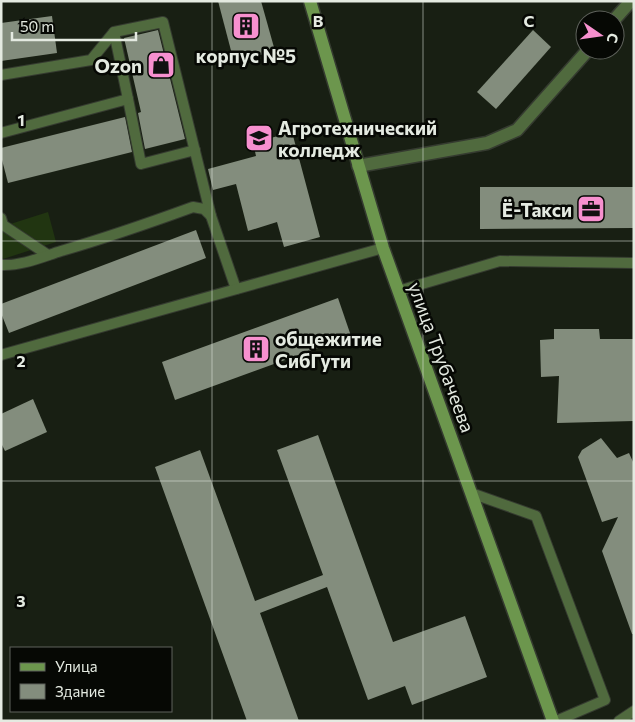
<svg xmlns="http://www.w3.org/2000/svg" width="635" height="722" viewBox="0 0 635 722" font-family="Commissioner,sans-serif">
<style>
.green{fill:#213511}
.building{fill:#838d7d}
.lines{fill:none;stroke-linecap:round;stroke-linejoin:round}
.service-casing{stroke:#353b30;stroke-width:12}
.minor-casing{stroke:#353b30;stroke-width:15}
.secondary-casing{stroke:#353b30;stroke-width:15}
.service{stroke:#506a3e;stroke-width:10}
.minor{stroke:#506a3e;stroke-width:12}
.secondary{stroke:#6c964d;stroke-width:12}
.grid{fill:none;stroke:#e4eae1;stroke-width:1;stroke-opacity:0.55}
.labels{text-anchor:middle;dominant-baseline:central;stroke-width:5;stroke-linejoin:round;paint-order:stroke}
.poi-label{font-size:19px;font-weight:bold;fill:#e4eae1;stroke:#060804;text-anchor:end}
.street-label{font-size:19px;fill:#e4eae1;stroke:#060804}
.grid-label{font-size:16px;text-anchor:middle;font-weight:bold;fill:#e4eae1;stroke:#060804;stroke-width:5;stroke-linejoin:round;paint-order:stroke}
</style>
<rect width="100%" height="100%" fill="#181f13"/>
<!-- green -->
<polygon class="green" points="48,212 56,242 3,259 1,252 1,227"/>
<!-- building -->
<g class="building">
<polygon points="218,1 261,1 275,51 234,62"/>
<polygon points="52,16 57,53 1,61 1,23"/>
<polygon points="158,30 185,139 145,149 138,113 141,112 124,38"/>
<polygon points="533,30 551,47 496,109 477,92"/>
<polygon points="125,117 132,152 8,183 1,156 1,148"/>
<polygon points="292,132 320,237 284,247 277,222 248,231 236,184 213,190 208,169 256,156 253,143"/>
<polygon points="480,187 634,187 634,228 480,229"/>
<polygon points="196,230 206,258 9,333 1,313 1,304"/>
<polygon points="338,298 351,336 175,400 162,362"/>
<polygon points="554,329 599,329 600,339 634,339 634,421 557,423 559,376 541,377 540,340 554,339"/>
<polygon points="33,399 47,432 5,451 1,443 1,414"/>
<polygon points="318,435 393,642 465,616 487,677 412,705 405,686 368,700 327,587 260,613 299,721 247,721 155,467 200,450 255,601 323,575 277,450"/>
<polygon points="601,438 617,458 629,453 634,464 634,634 632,634 602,551 618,517 602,522 578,457 582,450"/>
</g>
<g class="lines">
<defs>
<g id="service">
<polyline points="1,75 91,60 114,32"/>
<polyline points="128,99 141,164 195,150"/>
<polyline points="1,133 128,99 114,32 163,22 211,216"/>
<polyline points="1,218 3,225 48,255"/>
<path d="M1,265C22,266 42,257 61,251C106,238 149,223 193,207L204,209L211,216L236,289"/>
<polyline points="398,291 500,261 634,263"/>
<polyline points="1,355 383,248"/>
<polyline points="471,493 536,516 605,700 556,721"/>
<polyline points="619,721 634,711"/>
</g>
<g id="minor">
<polyline points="614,20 631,1"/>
<polyline points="358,166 487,143 517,130 588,50"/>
</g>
<polyline id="secondary" points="310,1 383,248 553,721"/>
</defs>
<!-- service casing -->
<use href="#service" class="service-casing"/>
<!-- minor casing -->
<use href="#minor" class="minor-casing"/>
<!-- secondary casing -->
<use href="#secondary" class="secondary-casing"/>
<!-- service -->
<use href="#service" class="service"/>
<!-- minor -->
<use href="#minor" class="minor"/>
<!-- secondary -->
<use href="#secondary" class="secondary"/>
</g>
<!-- grid -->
<path class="grid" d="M212,1V721M423,1V721M1,241H634M1,481H634"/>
<!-- icons -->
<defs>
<symbol id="building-square" viewBox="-11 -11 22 22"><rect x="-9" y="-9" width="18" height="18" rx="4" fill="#f790cf" stroke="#060804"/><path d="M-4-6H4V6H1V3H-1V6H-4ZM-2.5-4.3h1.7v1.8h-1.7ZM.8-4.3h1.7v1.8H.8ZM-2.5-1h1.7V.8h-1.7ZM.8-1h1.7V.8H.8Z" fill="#111"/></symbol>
<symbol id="shop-square" viewBox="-11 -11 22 22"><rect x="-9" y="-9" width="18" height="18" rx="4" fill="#f790cf" stroke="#060804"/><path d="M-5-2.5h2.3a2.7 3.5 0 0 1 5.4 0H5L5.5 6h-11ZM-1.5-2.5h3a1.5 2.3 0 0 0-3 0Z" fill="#111"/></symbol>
<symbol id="university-square" viewBox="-11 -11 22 22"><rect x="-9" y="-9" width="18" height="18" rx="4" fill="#f790cf" stroke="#060804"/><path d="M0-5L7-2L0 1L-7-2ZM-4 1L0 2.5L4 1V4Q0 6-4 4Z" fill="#111"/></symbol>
<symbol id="office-square" viewBox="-11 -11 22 22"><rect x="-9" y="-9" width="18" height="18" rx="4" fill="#f790cf" stroke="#060804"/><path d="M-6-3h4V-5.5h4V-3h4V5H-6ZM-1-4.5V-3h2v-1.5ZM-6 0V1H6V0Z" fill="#111"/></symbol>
</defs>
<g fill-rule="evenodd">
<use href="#building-square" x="230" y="10" width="32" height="32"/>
<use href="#shop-square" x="145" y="49" width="32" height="32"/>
<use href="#university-square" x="243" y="122" width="32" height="32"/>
<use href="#office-square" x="575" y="193" width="32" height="32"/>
<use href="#building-square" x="240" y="333" width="32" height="32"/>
</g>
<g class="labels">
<!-- poi labels -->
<g class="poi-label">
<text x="246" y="55" text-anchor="middle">корпус №5</text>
<text x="142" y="65">Ozon</text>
<text x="278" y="127" text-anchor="start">Агротехнический<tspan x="278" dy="22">колледж</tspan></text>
<text x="572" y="209">Ё-Такси</text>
<text x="275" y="338" text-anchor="start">общежитие<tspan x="275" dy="22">СибГути</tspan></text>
</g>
<!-- street labels -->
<g class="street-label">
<text transform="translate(442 357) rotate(70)">улица Трубачеева</text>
</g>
</g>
<g class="grid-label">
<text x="318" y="27">B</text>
<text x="529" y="27">C</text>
<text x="21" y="126">1</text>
<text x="21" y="367">2</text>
<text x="21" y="607">3</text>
</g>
<!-- border -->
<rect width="635" height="722" fill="none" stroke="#e4eae1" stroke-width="5"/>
<!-- legend -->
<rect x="10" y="647" width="162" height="65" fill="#060804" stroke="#5f625c"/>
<rect x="20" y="663" width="25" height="8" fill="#6c964d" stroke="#5f625c"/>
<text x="55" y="672" font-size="15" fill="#e4eae1">Улица</text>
<rect x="20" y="684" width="25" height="15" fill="#838d7d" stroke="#5f625c"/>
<text x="55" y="697" font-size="15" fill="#e4eae1">Здание</text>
<!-- north arrow -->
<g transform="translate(600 35) rotate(103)"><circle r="24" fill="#060804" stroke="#5f625c"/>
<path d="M0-4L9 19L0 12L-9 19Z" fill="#f790cf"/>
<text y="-8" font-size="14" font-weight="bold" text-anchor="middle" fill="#e4eae1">С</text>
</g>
<!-- scale -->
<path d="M12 32v8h124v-8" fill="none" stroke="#e4eae1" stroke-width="2.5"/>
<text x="20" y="32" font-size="15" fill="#e4eae1" stroke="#060804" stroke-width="4" paint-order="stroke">50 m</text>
</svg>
